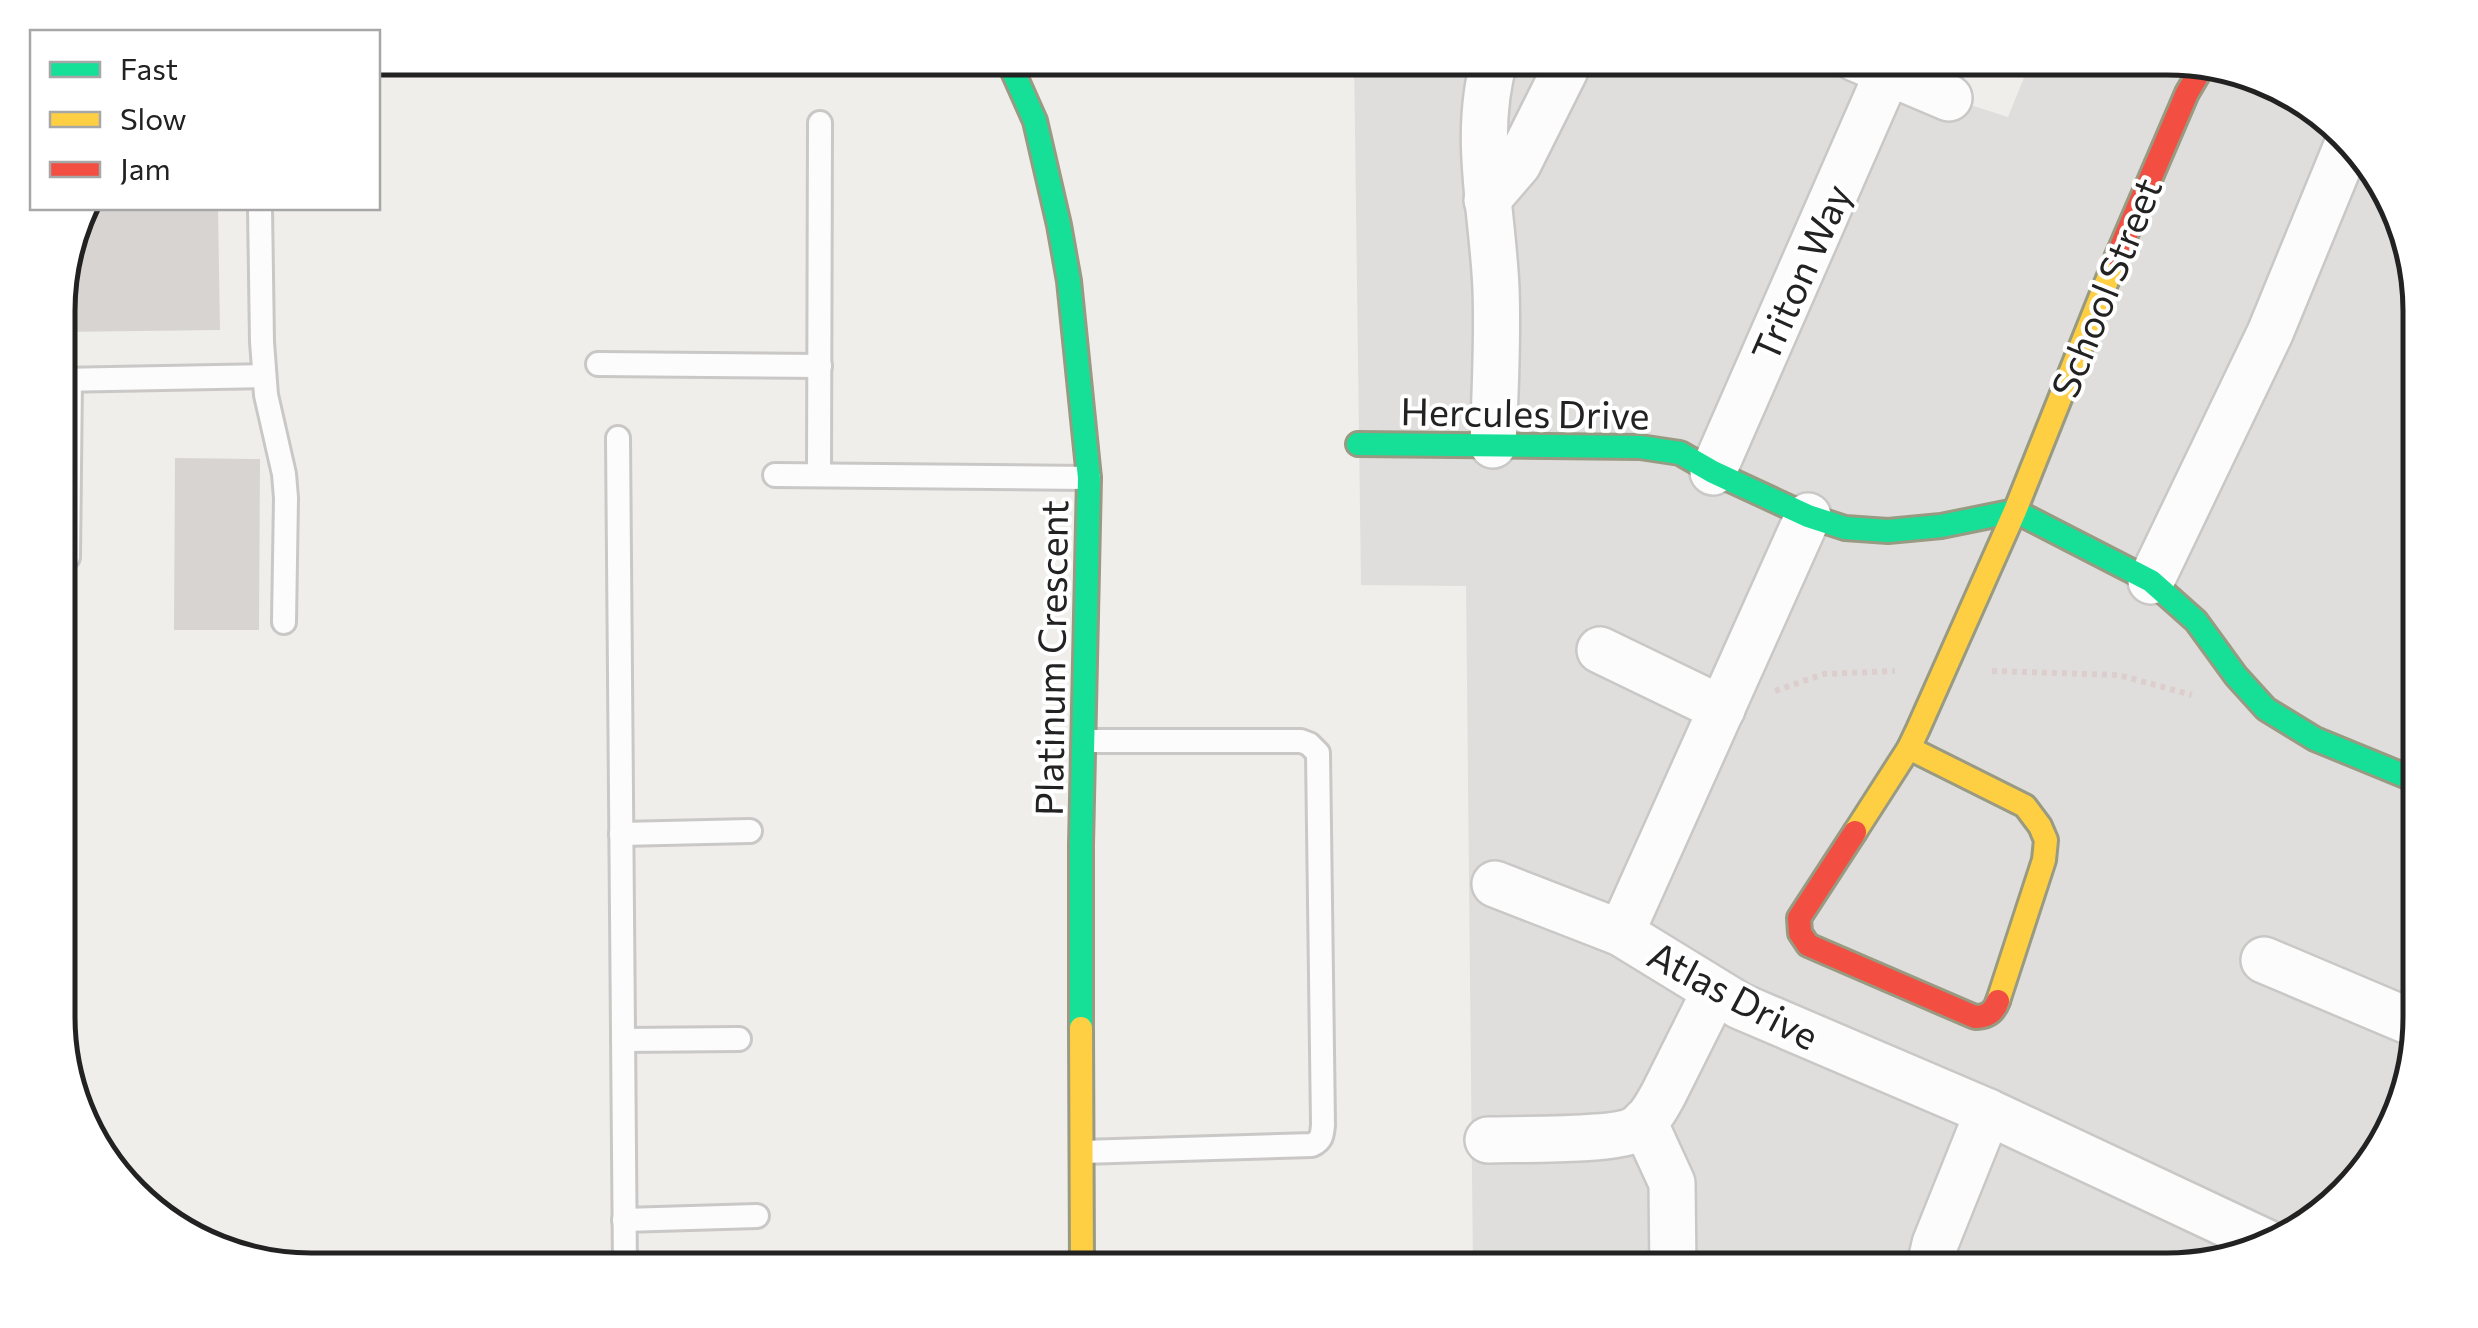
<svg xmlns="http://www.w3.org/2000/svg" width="2478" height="1328" viewBox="0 0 2478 1328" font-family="Commissioner,sans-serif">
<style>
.residential{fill:#dfdedc}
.building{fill:#d7d4d2}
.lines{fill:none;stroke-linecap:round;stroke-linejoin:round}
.lane-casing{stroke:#c9c8c7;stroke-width:28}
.street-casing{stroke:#c9c8c7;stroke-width:50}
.fast-casing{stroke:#999a82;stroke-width:28}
.slow-casing{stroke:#999a82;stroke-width:28}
.jam-casing{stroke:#999a82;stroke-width:28}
.path{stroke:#dccecd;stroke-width:6;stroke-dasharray:5 5;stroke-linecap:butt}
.lane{stroke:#fdfcfc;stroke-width:22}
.street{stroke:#fdfcfc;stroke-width:45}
.fast{stroke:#16e098;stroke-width:22}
.slow{stroke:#ffcf43;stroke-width:22}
.jam{stroke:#f24e42;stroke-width:22}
.labels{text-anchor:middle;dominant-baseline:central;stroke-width:8;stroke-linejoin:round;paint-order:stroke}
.street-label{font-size:38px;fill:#222;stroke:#fff}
.rim{fill:none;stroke:#222;stroke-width:5}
</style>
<rect width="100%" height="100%" fill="#f0eeeb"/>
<!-- residential -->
<polygon class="residential" points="1354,58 1855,58 1949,98 2008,117 2032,58 2167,58 2280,84 2378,170 2418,278 2420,1018 2394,1130 2308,1228 2183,1270 1473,1270 1466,586 1361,585"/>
<!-- building -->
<g class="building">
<polygon points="81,208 218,208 220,330 58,332 58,293"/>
<polygon points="175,458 260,459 259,630 174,630"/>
</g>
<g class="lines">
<defs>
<g id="lane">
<polyline points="260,208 262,342 266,395 284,474 286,498 284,622"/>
<polyline points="598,364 820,366"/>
<polyline points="58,380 264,376"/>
<polyline points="618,438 625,1270"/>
<polyline points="775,475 1089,478"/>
<polyline points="819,475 820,123"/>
<polyline points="68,557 70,379"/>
<polyline points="621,834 750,831"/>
<polyline points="623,1040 739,1039"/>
<path d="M1082,1152L1312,1145C1322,1140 1322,1135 1323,1125L1318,753L1309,744L1301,741H1084"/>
<polyline points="624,1220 757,1216"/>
</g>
<g id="street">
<polyline points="1855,58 1949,98"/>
<polyline points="1487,200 1518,164 1565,70"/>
<path d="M1493,445C1495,393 1498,341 1496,289C1493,212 1472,134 1495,58"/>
<polyline points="1713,472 1888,72"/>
<polyline points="2151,581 2270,333 2348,143"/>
<polyline points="1600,650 1722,709"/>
<polyline points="1495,884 1621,933 1740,1006 1988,1112 2265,1242"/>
<polyline points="1621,933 1808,516"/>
<polyline points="2264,960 2406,1020 2420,1022"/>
<polyline points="1644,1122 1672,1183 1673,1270"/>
<path d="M1488,1140C1517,1139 1616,1141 1636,1129C1649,1121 1657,1106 1664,1093L1715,991"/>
<polyline points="1929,1270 1935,1244 1988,1112"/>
</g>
<g id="fast">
<polyline points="1007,58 1035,121 1059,225 1069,281 1089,478 1081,845 1081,1028"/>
<polyline points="1358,444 1640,447 1680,453 1713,472 1808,516 1845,528 1888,531 1941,526 2015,511 2151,581 2196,621 2236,676 2266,709 2315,739 2420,782"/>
</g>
<g id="slow">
<polyline points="1909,748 2025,806 2040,826 2046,840 2044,860 1998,1001"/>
<polyline points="1855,832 1909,748 1918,729 2015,511 2117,256"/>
<polyline points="1081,1028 1082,1270"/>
</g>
<g id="jam">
<polyline points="2117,256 2187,93 2203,66"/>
<path d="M1855,832L1799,918L1800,933L1808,945L1975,1017C1987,1017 1994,1012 1998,1001"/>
</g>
</defs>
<!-- lane casing -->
<use href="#lane" class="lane-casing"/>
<!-- street casing -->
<use href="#street" class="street-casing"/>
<!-- fast casing -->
<use href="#fast" class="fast-casing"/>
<!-- slow casing -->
<use href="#slow" class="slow-casing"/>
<!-- jam casing -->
<use href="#jam" class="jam-casing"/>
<!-- path -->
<g class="path">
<polyline points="1992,671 2119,675 2192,695"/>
<polyline points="1775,691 1824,674 1895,671"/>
</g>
<!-- lane -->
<use href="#lane" class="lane"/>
<!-- street -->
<use href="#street" class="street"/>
<!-- fast -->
<use href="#fast" class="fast"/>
<!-- slow -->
<use href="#slow" class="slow"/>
<!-- jam -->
<use href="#jam" class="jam"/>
</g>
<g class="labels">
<!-- street labels -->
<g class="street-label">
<text transform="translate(1800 272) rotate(-66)">Triton Way</text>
<text transform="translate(2105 287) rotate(-68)">School Street</text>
<text transform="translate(1525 412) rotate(1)">Hercules Drive</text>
<text transform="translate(1050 658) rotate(-89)">Platinum Crescent</text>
<text transform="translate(1734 994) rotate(28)">Atlas Drive</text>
</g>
</g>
<!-- crop -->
<path d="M0 0H2478V1328H0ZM311 75H2167A236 236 0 0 1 2403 311V1017A236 236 0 0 1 2167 1253H311A236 236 0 0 1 75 1017V311A236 236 0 0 1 311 75Z" fill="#fff" fill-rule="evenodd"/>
<path class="rim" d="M311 75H2167A236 236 0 0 1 2403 311V1017A236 236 0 0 1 2167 1253H311A236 236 0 0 1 75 1017V311A236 236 0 0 1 311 75Z"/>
<!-- legend -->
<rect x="30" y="30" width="350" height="180" fill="#ffffff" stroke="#a7a7a7" stroke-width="2.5"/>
<rect x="50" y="62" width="50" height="15" fill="#16e098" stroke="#a7a7a7" stroke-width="2.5"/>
<text x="120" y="80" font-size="30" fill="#222222">Fast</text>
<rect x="50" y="112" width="50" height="15" fill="#ffcf43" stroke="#a7a7a7" stroke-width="2.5"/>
<text x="120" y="130" font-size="30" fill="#222222">Slow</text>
<rect x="50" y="162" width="50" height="15" fill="#f24e42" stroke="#a7a7a7" stroke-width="2.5"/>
<text x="120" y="180" font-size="30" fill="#222222">Jam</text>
</svg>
